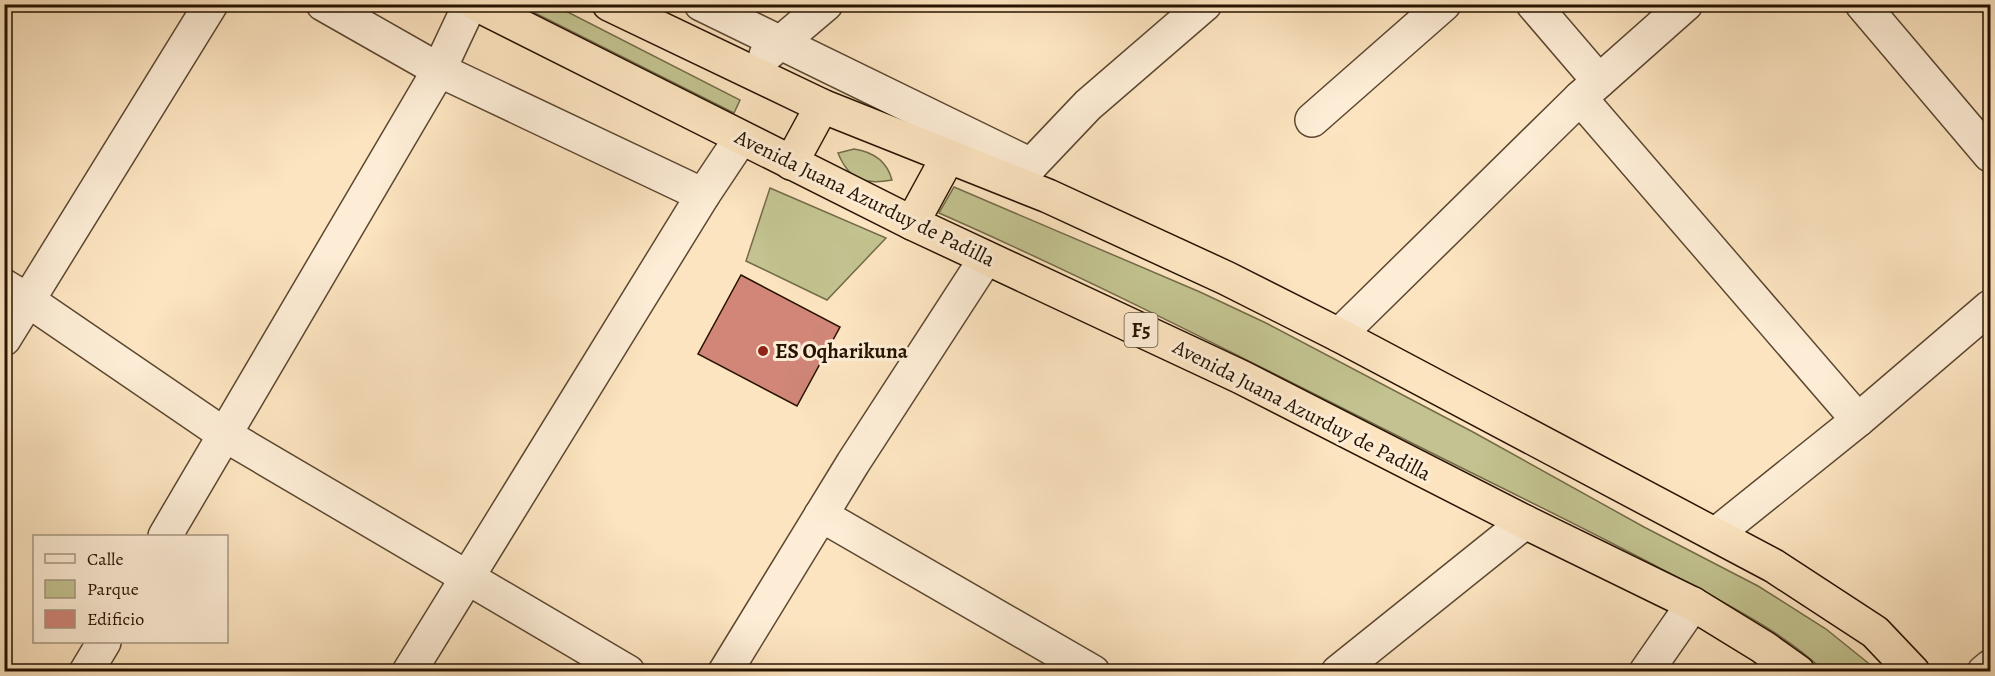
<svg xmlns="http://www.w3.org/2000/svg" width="1995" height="676" viewBox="0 0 1995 676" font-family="Alegreya,serif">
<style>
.green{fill:#c2c390;stroke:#746b48;stroke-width:1.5}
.building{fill:#d18678;stroke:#261300;stroke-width:1.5}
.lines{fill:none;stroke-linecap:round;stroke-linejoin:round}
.minor-casing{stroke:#5c4730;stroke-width:36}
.highway-casing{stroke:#261300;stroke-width:36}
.minor{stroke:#fdedd6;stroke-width:33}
.highway{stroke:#fce4c0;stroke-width:33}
.poi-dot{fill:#8f2418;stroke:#fdedd6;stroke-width:2}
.labels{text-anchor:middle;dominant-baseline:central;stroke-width:6;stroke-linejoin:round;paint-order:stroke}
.shield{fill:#fdedd6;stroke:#665440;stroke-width:1.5}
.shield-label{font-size:20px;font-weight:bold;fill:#261300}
.street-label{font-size:21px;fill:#261300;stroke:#fdedd6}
.poi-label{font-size:21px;font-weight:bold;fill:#261300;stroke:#fdedd6;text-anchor:start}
</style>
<rect width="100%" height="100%" fill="#fce4c0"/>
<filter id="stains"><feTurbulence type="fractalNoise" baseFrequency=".00333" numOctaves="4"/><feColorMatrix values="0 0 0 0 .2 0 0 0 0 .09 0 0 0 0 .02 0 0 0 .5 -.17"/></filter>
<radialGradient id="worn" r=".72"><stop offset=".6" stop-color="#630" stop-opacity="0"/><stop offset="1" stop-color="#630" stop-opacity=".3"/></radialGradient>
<!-- green -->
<g class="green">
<polygon points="519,5 554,5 740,100 734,113"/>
<path d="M854,149C874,152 887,161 892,180C864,185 849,180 838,153Z"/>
<path d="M954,187L1200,292L1266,323L1473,432L1644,527L1758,586L1826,629L1878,671H1824C1785,634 1737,610 1690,584C1621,547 1551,512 1480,477C1300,388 1123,294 939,213Z"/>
<polygon points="770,188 886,238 827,300 746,261"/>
</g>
<!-- building -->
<polygon class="building" points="741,275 840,327 797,406 698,354"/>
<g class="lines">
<defs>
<g id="minor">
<polyline points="323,4 439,70 703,195"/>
<polyline points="701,4 1031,165"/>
<polyline points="1533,4 1599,81"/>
<polyline points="1862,4 1990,155"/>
<polyline points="766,55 826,4"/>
<polyline points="1580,98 1858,420"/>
<polyline points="1312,120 1444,4"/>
<polyline points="1009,163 1031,165 1088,105 1205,4"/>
<polyline points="4,286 29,301 225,435 628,672"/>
<polyline points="1339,335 1580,98 1686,4"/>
<polyline points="4,339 211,4"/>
<polyline points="821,515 1093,672"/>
<polyline points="1716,534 1858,420 1990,307"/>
<polyline points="165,536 439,70 470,4"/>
<polyline points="86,672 104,642"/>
<polyline points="409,672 703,195 741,138"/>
<polyline points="725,672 853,463 986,258"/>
<polyline points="1338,672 1525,522"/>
<polyline points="1646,672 1693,604"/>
<polyline points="1984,672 1990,667"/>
</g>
<g id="highway">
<polyline points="476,4 912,223 1241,377 1525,522 1693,604 1763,647 1798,672"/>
<polyline points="609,4 822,106 1048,196 1226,278 1339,335 1774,566 1875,632 1913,672"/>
<polyline points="791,163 822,106"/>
<polyline points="912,223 948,157"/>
</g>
</defs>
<!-- minor casing -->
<use href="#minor" class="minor-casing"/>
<!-- highway casing -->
<use href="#highway" class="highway-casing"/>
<!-- minor -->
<use href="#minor" class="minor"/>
<!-- highway -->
<use href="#highway" class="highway"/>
</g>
<!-- markers -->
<circle class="poi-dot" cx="763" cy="351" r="6"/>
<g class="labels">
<!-- shield labels -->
<rect class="shield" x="1124.5" y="313" width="33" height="34" rx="4.5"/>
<g class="shield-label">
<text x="1141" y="330">F5</text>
</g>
<!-- street labels -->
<g class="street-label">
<text transform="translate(865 198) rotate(26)">Avenida Juana Azurduy de Padilla</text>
<text transform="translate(1302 410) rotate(27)">Avenida Juana Azurduy de Padilla</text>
</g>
<!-- poi labels -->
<g class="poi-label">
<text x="775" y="351">ES Oqharikuna</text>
</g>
</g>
<!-- margin -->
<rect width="1995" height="676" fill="none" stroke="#fce4c0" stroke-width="24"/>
<rect x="6" y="6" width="1983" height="664" fill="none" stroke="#261300" stroke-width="3"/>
<rect x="12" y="12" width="1971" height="652" fill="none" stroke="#261300" stroke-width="1.5"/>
<!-- legend -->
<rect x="33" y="535" width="195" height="108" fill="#fdedd6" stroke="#a79680" stroke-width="1.5"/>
<rect x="45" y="554" width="30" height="9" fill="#fdedd6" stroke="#a79680" stroke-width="1.5"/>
<text x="87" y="565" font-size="18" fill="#261300">Calle</text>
<rect x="45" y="580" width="30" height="18" fill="#c2c390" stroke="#a79680" stroke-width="1.5"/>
<text x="87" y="595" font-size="18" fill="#261300">Parque</text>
<rect x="45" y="610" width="30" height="18" fill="#d18678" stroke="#a79680" stroke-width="1.5"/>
<text x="87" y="625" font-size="18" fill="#261300">Edificio</text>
<rect width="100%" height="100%" filter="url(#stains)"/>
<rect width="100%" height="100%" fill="url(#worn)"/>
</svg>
